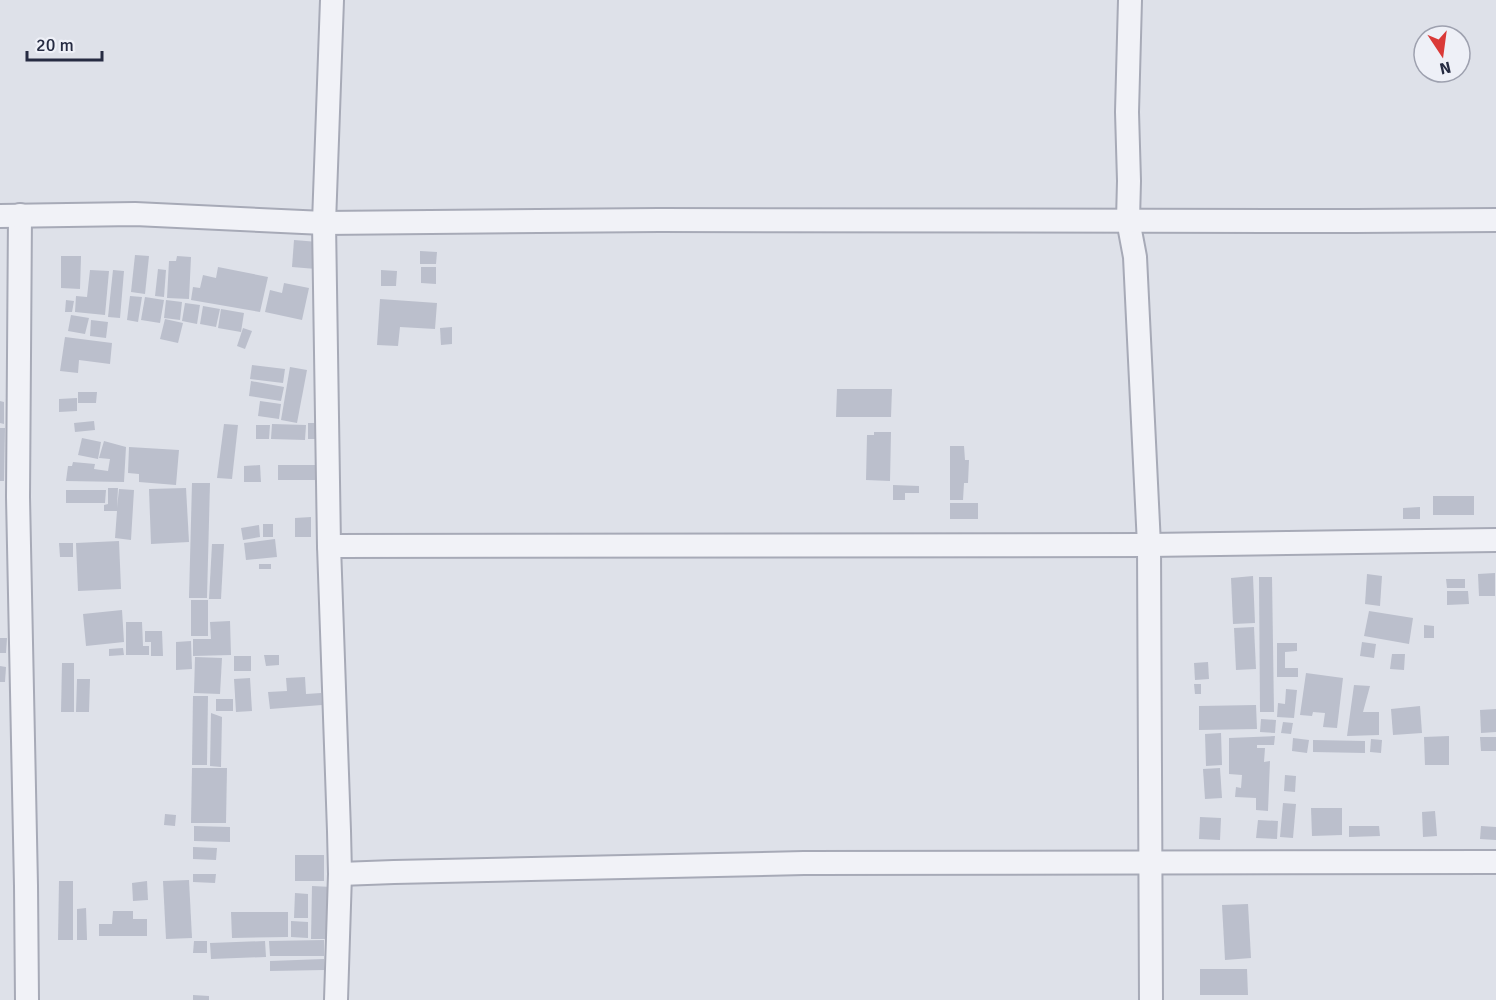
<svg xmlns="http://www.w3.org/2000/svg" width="1496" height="1000" viewBox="0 0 1496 1000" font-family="Signika,sans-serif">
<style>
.building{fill:#bbbfcc}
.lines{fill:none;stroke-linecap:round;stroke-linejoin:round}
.minor-casing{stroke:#a7aab7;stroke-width:26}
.minor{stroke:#f1f2f7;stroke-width:22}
</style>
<rect width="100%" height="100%" fill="#dee1e9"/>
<!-- building -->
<g class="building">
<polygon points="294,240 318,242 316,269 292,267"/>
<polygon points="420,251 437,252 436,264 420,264"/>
<polygon points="135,255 149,256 145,294 131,292"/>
<polygon points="61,256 81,256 80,289 61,288"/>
<polygon points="177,256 191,257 189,299 167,298 169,261 176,261"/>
<polygon points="218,267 268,277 260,312 191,300 193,287 200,288 203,275 216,278"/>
<polygon points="421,267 436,267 436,284 421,283"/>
<polygon points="158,269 166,270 164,297 155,296"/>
<polygon points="90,270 109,271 105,315 75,312 76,296 87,297"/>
<polygon points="113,270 124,271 120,318 108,317"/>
<polygon points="381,270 397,271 396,286 381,286"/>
<polygon points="284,283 309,288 302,320 265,312 270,290 282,293"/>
<polygon points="130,296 142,297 138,322 127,320"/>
<polygon points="145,297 164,300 160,323 141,320"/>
<polygon points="380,299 437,303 435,329 400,327 398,346 377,345"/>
<polygon points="66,300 74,301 72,312 65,312"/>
<polygon points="166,300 182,302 180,320 164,318"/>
<polygon points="185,303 200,305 197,324 182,321"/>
<polygon points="203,306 220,309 216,327 200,324"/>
<polygon points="221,309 244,313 241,332 218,328"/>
<polygon points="71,315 89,318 85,334 68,331"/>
<polygon points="165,319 183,323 178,343 160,339"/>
<polygon points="91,320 108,322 106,338 90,336"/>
<polygon points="452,327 452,344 441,345 440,328"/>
<polygon points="243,328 252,331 245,349 237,346"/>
<polygon points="65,337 112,343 110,364 79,360 78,373 60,371"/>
<polygon points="252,365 285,369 283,383 250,379"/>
<polygon points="290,367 307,370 297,423 281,420"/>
<polygon points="251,381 284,387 281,401 249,396"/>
<polygon points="837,389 892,389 891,417 836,417"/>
<polygon points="78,392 97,392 96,403 78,403"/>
<polygon points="77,398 77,411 59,412 59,399"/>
<polygon points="0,401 4,402 4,424 0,423"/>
<polygon points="260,401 281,404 279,419 258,416"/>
<polygon points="94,421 95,430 75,432 74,423"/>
<polygon points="308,423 317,423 323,439 308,439"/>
<polygon points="224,424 238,425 232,479 217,478"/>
<polygon points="272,424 306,425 305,440 271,439"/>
<polygon points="256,425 270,425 269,439 256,439"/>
<polygon points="0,428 5,428 4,481 0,481"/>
<polygon points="874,432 891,432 890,481 866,480 867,435 874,435"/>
<polygon points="82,438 101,442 98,459 78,455"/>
<polygon points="104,441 126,447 124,482 66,481 68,466 72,466 73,462 95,464 94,469 108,471 110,459 99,458"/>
<polygon points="950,446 964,446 965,460 969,460 968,483 964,483 963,500 950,500"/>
<polygon points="129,447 179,450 176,485 139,482 139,474 128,473"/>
<polygon points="260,465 261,482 244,482 244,466"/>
<rect x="278" y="465" width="44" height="15"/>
<polygon points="192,483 210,483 207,598 189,598"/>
<polygon points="893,485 919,486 919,493 905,493 905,500 893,500"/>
<polygon points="108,488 118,488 117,508 119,489 134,490 131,540 115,538 117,511 104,511 104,505 108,504"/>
<polygon points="186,488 189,542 151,544 149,489"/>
<polygon points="66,490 106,490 105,503 66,503"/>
<rect x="1433" y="496" width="41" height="19"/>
<rect x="950" y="503" width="28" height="16"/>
<polygon points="1420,507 1420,519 1403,519 1403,508"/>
<polygon points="311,517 311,537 295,537 295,518"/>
<rect x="263" y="524" width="10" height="13"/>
<polygon points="259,525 260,537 243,540 241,528"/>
<polygon points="275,539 277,557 246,560 244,543"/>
<polygon points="119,541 121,589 78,591 76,543"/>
<polygon points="59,543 73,543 73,557 60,557"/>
<polygon points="212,544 224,544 221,599 209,599"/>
<rect x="259" y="564" width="12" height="5"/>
<polygon points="1495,573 1495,596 1479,596 1478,574"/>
<polygon points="1367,574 1382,576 1380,606 1365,604"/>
<polygon points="1253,576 1255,623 1233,624 1231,578"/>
<polygon points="1259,577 1272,577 1274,712 1260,712"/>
<polygon points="1446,579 1465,579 1465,588 1447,588"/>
<polygon points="1447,591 1468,591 1469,604 1447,605"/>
<rect x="191" y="600" width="17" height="36"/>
<polygon points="122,610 124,642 86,646 83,614"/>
<polygon points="1369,611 1413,618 1409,644 1364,636"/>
<polygon points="230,621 231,655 193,656 193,639 211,639 210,622"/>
<polygon points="126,622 142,622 143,646 149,646 149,655 126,655"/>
<polygon points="1424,625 1434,626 1434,638 1424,638"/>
<polygon points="1254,627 1256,669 1236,670 1234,628"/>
<polygon points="145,631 162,631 163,656 151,656 151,642 145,642"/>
<polygon points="0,638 7,638 6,653 0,653"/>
<polygon points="191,641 192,669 176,670 176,642"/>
<polygon points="1362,642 1376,644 1374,658 1360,656"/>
<polygon points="1277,643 1297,643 1297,651 1285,652 1285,668 1298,668 1298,677 1277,677"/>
<polygon points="123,648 124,655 109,656 109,649"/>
<polygon points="1392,654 1405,654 1404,670 1390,669"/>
<polygon points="264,655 279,655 279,665 266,666"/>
<rect x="234" y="656" width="17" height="15"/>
<polygon points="195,657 222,658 220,694 194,693"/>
<polygon points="1208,662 1209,679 1195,680 1194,663"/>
<polygon points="62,663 74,663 74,712 61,712"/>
<polygon points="0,666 6,667 5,682 0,682"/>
<polygon points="1306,673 1343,678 1337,728 1323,727 1325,713 1313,712 1312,716 1300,715"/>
<polygon points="305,677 306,694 321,693 322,705 270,709 268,692 287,691 286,678"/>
<polygon points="250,678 252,711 236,712 234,679"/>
<polygon points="77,679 90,679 89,712 76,712"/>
<polygon points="1194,684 1201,684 1201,694 1195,694"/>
<polygon points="1354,685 1370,686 1363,712 1379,712 1379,735 1347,736"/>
<polygon points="1286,689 1297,690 1294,718 1277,717 1278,703 1285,704"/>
<polygon points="193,696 208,696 207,765 192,765"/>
<rect x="216" y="699" width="17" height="12"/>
<polygon points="1256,705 1257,729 1199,730 1199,706"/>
<polygon points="1420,706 1422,733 1393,735 1391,709"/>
<polygon points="1496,709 1496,732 1481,733 1480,710"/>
<polygon points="211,713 222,717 221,767 210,766"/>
<polygon points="1261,719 1276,720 1275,733 1260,732"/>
<polygon points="1283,722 1293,723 1291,734 1281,733"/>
<polygon points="1221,733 1222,765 1206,766 1205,734"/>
<polygon points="1275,736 1274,745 1257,745 1257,748 1265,748 1264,762 1270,761 1268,811 1256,810 1256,798 1235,797 1236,787 1241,788 1242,775 1229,774 1229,738"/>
<polygon points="1449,736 1449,765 1425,765 1424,737"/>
<polygon points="1480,737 1496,737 1496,751 1481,751"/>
<polygon points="1293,738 1309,740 1307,753 1292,751"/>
<polygon points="1371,739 1382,740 1381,753 1370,752"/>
<polygon points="1313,740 1365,741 1365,753 1313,752"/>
<polygon points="192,768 227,768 226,823 191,823"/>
<polygon points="1220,768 1222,798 1205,799 1203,769"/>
<polygon points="1285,775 1296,776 1295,792 1284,791"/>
<polygon points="1283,803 1296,804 1293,838 1280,837"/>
<polygon points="1311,808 1342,808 1342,835 1312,836"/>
<polygon points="1435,811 1437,836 1423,837 1422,812"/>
<polygon points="165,814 176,815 175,826 164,825"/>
<polygon points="1200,817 1221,818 1220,840 1199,839"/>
<polygon points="1258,820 1278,821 1277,839 1256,838"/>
<polygon points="194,826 230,827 230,842 194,841"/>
<polygon points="1349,826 1379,826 1380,836 1349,837"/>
<polygon points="1481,826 1496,827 1496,840 1480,839"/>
<polygon points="193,847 217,848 216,860 193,859"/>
<rect x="295" y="855" width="29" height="26"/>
<polygon points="193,874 216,874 215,883 193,882"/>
<polygon points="189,880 192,938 166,939 163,881"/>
<polygon points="59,881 73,881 73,940 58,940"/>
<polygon points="147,881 148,900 133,901 132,883"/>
<polygon points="312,886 332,887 331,939 311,939"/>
<polygon points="295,893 308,894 308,918 294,918"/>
<polygon points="1248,904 1251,958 1225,960 1222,905"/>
<polygon points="86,908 87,940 77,940 77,909"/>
<polygon points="113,911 133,911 133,919 147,919 147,936 99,936 99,924 112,924"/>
<polygon points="231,912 288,912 288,937 232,938"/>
<polygon points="291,921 308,922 308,938 291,937"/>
<polygon points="324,940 324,956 270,956 269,941"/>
<polygon points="194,941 207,941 207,953 193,953"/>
<polygon points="265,941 266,957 211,959 210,943"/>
<polygon points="324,959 324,970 270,971 270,961"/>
<polygon points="1200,969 1247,969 1248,995 1200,995"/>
<polygon points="193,995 209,996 209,1000 193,1000"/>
</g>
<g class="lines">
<defs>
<g id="minor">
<polyline points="332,0 324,223 329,546 339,831 340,874 336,1000"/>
<polyline points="1130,0 1127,112 1129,181 1128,220 1135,257 1149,545 1151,1000"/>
<polyline points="20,215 18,497 26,886 27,1000"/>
<polyline points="0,216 135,214 324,223 659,220 1356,221 1496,220"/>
<polyline points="329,546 1149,545 1496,540"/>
<polyline points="340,874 394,872 804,863 1496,862"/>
</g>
</defs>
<!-- minor casing -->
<use href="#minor" class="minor-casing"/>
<!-- minor -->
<use href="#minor" class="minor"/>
</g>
<!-- north arrow -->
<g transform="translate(1442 54) rotate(167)"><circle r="28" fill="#eef0f7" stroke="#9ea1af" stroke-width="1.5"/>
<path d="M0-4.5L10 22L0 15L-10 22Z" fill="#da3937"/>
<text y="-9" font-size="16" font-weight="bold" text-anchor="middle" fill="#262b42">N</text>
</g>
<!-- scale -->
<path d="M27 51v9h75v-9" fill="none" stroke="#262b42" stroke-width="3"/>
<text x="36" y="51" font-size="18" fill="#262b42" stroke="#eef0f7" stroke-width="4.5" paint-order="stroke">20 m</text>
</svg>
